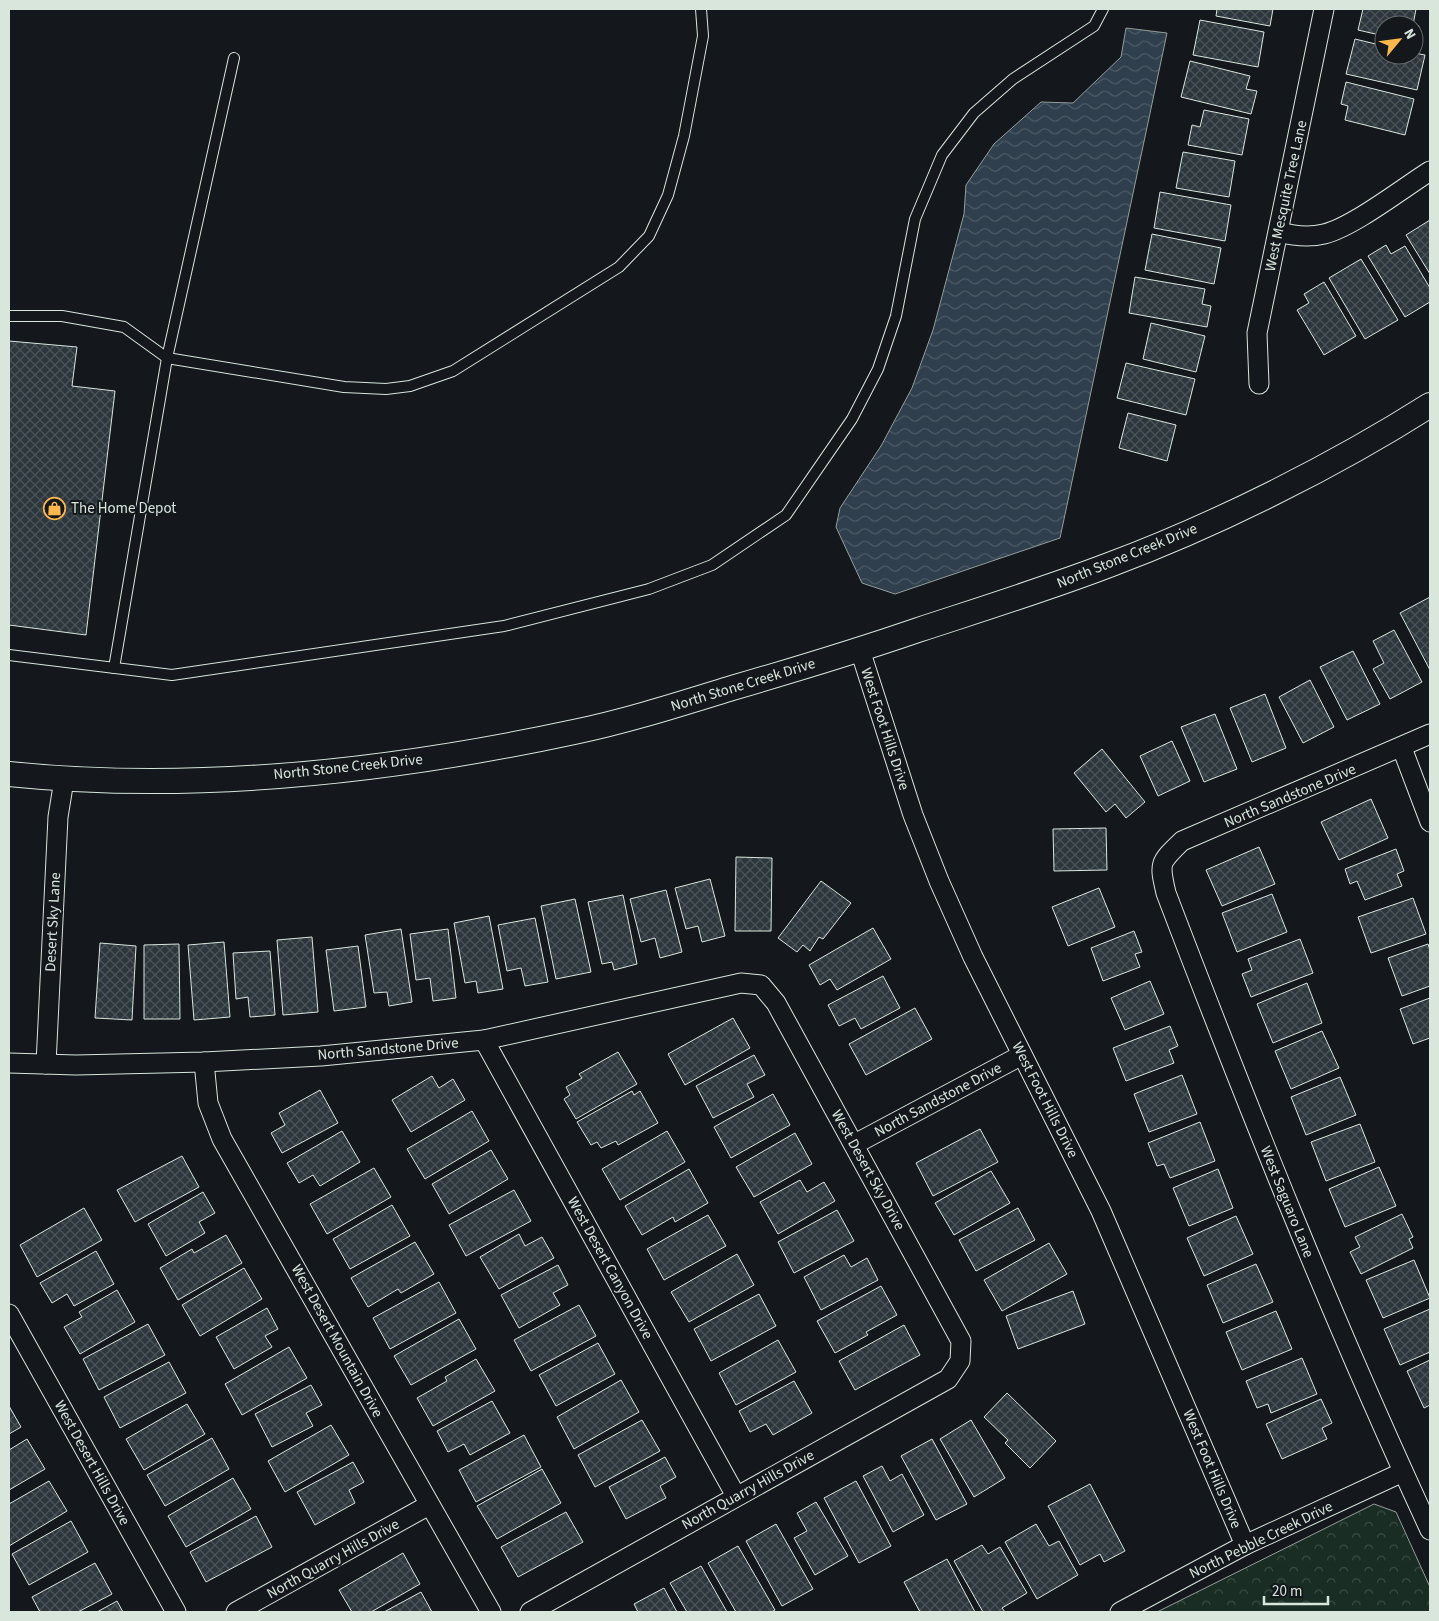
<svg xmlns="http://www.w3.org/2000/svg" width="1439" height="1621" viewBox="0 0 1439 1621" font-family="'Source Sans 3',sans-serif">
<style>
.park{fill:url(#park-crowns);stroke:#939e99}
.water{fill:url(#water-waves);stroke:#939e99}
.building{fill:url(#building-cross-hatch);stroke:#d8e6dc}
.lines{fill:none;stroke-linecap:round;stroke-linejoin:round}
.service-casing{stroke:#d8e6dc;stroke-width:12}
.minor-casing{stroke:#d8e6dc;stroke-width:21}
.tertiary-casing{stroke:#d8e6dc;stroke-width:26}
.service{stroke:#14181c;stroke-width:10}
.minor{stroke:#14181c;stroke-width:19}
.tertiary{stroke:#14181c;stroke-width:24}
.labels{text-anchor:middle;dominant-baseline:central;stroke-width:4;stroke-linejoin:round;paint-order:stroke}
.street-label{font-size:15px;fill:#d8e6dc;stroke:#14181c}
.poi-label{font-size:15px;fill:#d8e6dc;stroke:#14181c;text-anchor:start}
</style>
<defs>
<pattern id="park-crowns" width="20" height="18" patternUnits="userSpaceOnUse" patternTransform="scale(1.25)"><rect width="20" height="18" fill="#1a2d24"/><path d="M2 6a3 3 0 1 1 6 0M12 15a3 3 0 1 1 6 0" fill="none" stroke="#3b4b43"/></pattern>
<pattern id="water-waves" width="16" height="10" patternUnits="userSpaceOnUse" patternTransform="scale(1.25)"><rect width="16" height="10" fill="#2f3f4d"/><path d="M0 5q4-4 8 0t8 0" fill="none" stroke="#4c5b66"/></pattern>
<pattern id="building-cross-hatch" width="8" height="8" patternUnits="userSpaceOnUse" patternTransform="scale(1.25)"><rect width="8" height="8" fill="#2c363c"/><path d="M0 0l8 8M0 8l8-8" fill="none" stroke="#4a5358"/></pattern>
</defs>
<rect width="100%" height="100%" fill="#14181c"/>
<!-- park -->
<polygon class="park" points="1374,1504 1396,1512 1430,1587 1430,1612 1157,1612"/>
<!-- water -->
<polygon class="water" points="1126,28 1167,33 1060,538 895,594 862,583 836,527 840,508 881,446 912,388 933,330 964,214 966,185 994,144 1041,102 1073,103 1121,57"/>
<!-- building -->
<g class="building">
<polygon points="1217,9 1273,9 1270,26 1216,16"/>
<polygon points="1363,9 1416,9 1413,25 1384,25 1384,36 1358,30"/>
<polygon points="1200,20 1264,32 1258,67 1193,55"/>
<polygon points="1414,25 1419,26 1416,44 1414,43"/>
<polygon points="1355,39 1384,46 1384,55 1414,55 1414,53 1425,55 1417,90 1346,74"/>
<polygon points="1190,61 1250,76 1246,89 1257,91 1251,114 1181,97"/>
<polygon points="1346,82 1414,99 1405,135 1345,120 1348,106 1341,104"/>
<polygon points="1204,110 1249,119 1242,155 1188,145 1192,125 1200,127"/>
<polygon points="1183,152 1235,161 1229,197 1176,188"/>
<polygon points="1160,192 1231,205 1225,241 1154,228"/>
<polygon points="1430,220 1430,274 1406,235"/>
<polygon points="1152,234 1221,248 1214,284 1145,270"/>
<polygon points="1386,245 1391,254 1405,246 1430,288 1430,302 1405,317 1368,256"/>
<polygon points="1361,259 1398,320 1365,339 1329,278"/>
<polygon points="1135,277 1205,289 1202,304 1211,306 1207,327 1129,313"/>
<polygon points="1324,282 1356,336 1324,355 1297,310 1309,303 1304,294"/>
<polygon points="1151,323 1205,336 1196,372 1143,359"/>
<polygon points="9,341 77,347 72,386 115,391 86,635 9,625"/>
<polygon points="1126,363 1195,379 1186,415 1117,398"/>
<polygon points="1128,413 1176,425 1167,461 1119,448"/>
<polygon points="1430,597 1430,670 1400,613"/>
<polygon points="1394,630 1422,682 1390,699 1373,669 1384,663 1373,641"/>
<polygon points="1353,651 1380,704 1347,720 1320,667"/>
<polygon points="1310,680 1334,727 1303,743 1279,697"/>
<polygon points="1265,694 1286,748 1252,762 1230,708"/>
<polygon points="1215,714 1237,769 1204,782 1181,727"/>
<polygon points="1172,741 1190,781 1158,796 1140,756"/>
<polygon points="1102,749 1145,802 1126,818 1115,804 1106,812 1074,773"/>
<polygon points="1371,799 1388,838 1339,860 1321,822"/>
<polygon points="1106,828 1107,870 1054,871 1053,829"/>
<polygon points="1259,847 1275,884 1222,906 1206,870"/>
<polygon points="1396,849 1404,871 1397,874 1402,886 1365,900 1357,881 1350,884 1345,869"/>
<polygon points="736,857 772,858 771,931 735,931"/>
<polygon points="710,879 725,936 702,942 698,926 686,929 675,888"/>
<polygon points="821,881 851,903 823,939 819,937 810,951 803,945 797,952 778,938"/>
<polygon points="1099,888 1115,927 1068,946 1052,907"/>
<polygon points="666,890 682,952 660,958 655,938 641,942 630,899"/>
<polygon points="1272,894 1287,932 1237,952 1222,913"/>
<polygon points="623,895 637,964 614,970 612,962 602,964 588,902"/>
<polygon points="1413,898 1426,934 1371,953 1358,917"/>
<polygon points="575,899 591,972 556,979 541,906"/>
<polygon points="489,916 503,989 478,993 476,981 465,983 454,923"/>
<polygon points="535,918 548,982 525,986 521,968 507,971 498,925"/>
<polygon points="873,928 891,959 837,990 830,979 820,985 809,965"/>
<polygon points="401,929 412,1002 389,1006 387,992 374,993 365,935"/>
<polygon points="448,929 456,998 433,1001 430,978 416,980 410,934"/>
<polygon points="1134,931 1142,952 1135,954 1140,967 1103,981 1091,948"/>
<polygon points="312,937 318,1012 283,1015 277,940"/>
<polygon points="1300,939 1313,973 1251,997 1242,974 1252,970 1248,959"/>
<polygon points="224,942 230,1017 194,1020 188,945"/>
<polygon points="100,943 136,946 132,1020 95,1018"/>
<polygon points="179,944 180,1019 144,1019 144,945"/>
<polygon points="1428,944 1430,950 1430,986 1402,996 1388,958"/>
<polygon points="358,946 366,1007 334,1011 326,950"/>
<polygon points="270,951 275,1015 250,1017 248,997 236,999 233,953"/>
<polygon points="883,976 900,1008 861,1029 855,1018 839,1026 828,1005"/>
<polygon points="1150,981 1164,1014 1125,1030 1111,998"/>
<polygon points="1307,983 1322,1023 1273,1043 1257,1004"/>
<polygon points="1430,998 1430,1038 1413,1044 1400,1009"/>
<polygon points="915,1008 932,1039 866,1075 849,1044"/>
<polygon points="733,1018 750,1048 685,1085 668,1054"/>
<polygon points="1170,1026 1178,1046 1169,1050 1174,1063 1126,1081 1113,1048"/>
<polygon points="1322,1031 1339,1068 1291,1089 1275,1051"/>
<polygon points="618,1052 637,1084 576,1119 564,1099 570,1095 566,1087 582,1078 579,1074"/>
<polygon points="754,1055 765,1075 747,1084 754,1097 713,1118 696,1086"/>
<polygon points="1182,1075 1197,1114 1149,1132 1134,1094"/>
<polygon points="432,1076 439,1088 453,1079 465,1100 411,1132 392,1100"/>
<polygon points="1340,1077 1356,1115 1306,1135 1291,1097"/>
<polygon points="320,1090 338,1123 282,1153 271,1133 285,1125 279,1113"/>
<polygon points="632,1091 634,1095 640,1091 658,1123 618,1145 616,1141 601,1148 597,1142 591,1145 577,1122"/>
<polygon points="773,1094 790,1125 731,1158 714,1127"/>
<polygon points="472,1111 489,1141 425,1179 407,1149"/>
<polygon points="1200,1122 1215,1161 1170,1178 1164,1164 1157,1166 1148,1143"/>
<polygon points="1360,1124 1375,1162 1326,1181 1311,1142"/>
<polygon points="980,1129 998,1162 933,1196 916,1163"/>
<polygon points="342,1131 360,1162 320,1186 313,1175 299,1183 287,1163"/>
<polygon points="667,1131 685,1162 620,1200 602,1169"/>
<polygon points="795,1133 812,1164 754,1197 736,1167"/>
<polygon points="491,1150 508,1179 449,1214 432,1184"/>
<polygon points="182,1156 199,1187 135,1222 117,1190"/>
<polygon points="1379,1167 1396,1206 1345,1227 1329,1189"/>
<polygon points="374,1168 391,1197 327,1234 310,1204"/>
<polygon points="689,1169 708,1203 675,1222 673,1217 642,1235 625,1206"/>
<polygon points="1218,1169 1233,1208 1189,1226 1173,1188"/>
<polygon points="991,1171 1010,1203 954,1235 935,1203"/>
<polygon points="800,1180 807,1192 824,1182 835,1201 778,1234 760,1202"/>
<polygon points="514,1190 531,1221 466,1256 449,1225"/>
<polygon points="203,1192 215,1213 199,1222 205,1233 166,1256 148,1224"/>
<polygon points="392,1205 410,1236 350,1269 333,1239"/>
<polygon points="84,1208 102,1240 37,1277 20,1245"/>
<polygon points="1018,1208 1035,1240 976,1271 959,1240"/>
<polygon points="837,1210 854,1241 794,1273 778,1242"/>
<polygon points="1402,1214 1413,1237 1409,1239 1413,1248 1361,1274 1350,1252 1360,1247 1355,1237"/>
<polygon points="708,1215 726,1246 664,1280 647,1249"/>
<polygon points="1236,1216 1253,1254 1204,1276 1187,1238"/>
<polygon points="519,1234 525,1246 542,1237 554,1258 499,1289 480,1257"/>
<polygon points="226,1235 242,1263 178,1300 160,1268 192,1249 194,1253"/>
<polygon points="415,1242 434,1274 401,1293 398,1289 368,1307 351,1278"/>
<polygon points="1049,1243 1067,1274 1002,1311 984,1280"/>
<polygon points="96,1251 114,1284 74,1306 67,1294 52,1303 40,1283"/>
<polygon points="737,1254 754,1285 689,1322 671,1292"/>
<polygon points="844,1255 851,1267 867,1258 878,1280 821,1310 804,1277"/>
<polygon points="1414,1260 1430,1298 1383,1318 1366,1280"/>
<polygon points="1256,1264 1273,1302 1223,1323 1207,1285"/>
<polygon points="558,1265 568,1285 553,1293 560,1305 519,1328 501,1295"/>
<polygon points="244,1268 262,1299 200,1336 182,1305"/>
<polygon points="439,1282 456,1313 390,1349 373,1318"/>
<polygon points="881,1286 897,1315 866,1332 868,1335 835,1353 817,1321"/>
<polygon points="117,1290 135,1322 80,1354 64,1327 82,1317 79,1312"/>
<polygon points="1073,1291 1085,1324 1018,1349 1006,1316"/>
<polygon points="759,1294 776,1326 711,1361 694,1329"/>
<polygon points="579,1305 596,1336 531,1371 514,1340"/>
<polygon points="267,1308 278,1329 265,1336 272,1347 234,1369 216,1337"/>
<polygon points="1430,1309 1430,1352 1400,1365 1384,1329"/>
<polygon points="1276,1311 1292,1349 1242,1370 1226,1332"/>
<polygon points="459,1319 476,1349 411,1385 394,1356"/>
<polygon points="148,1324 165,1355 99,1390 83,1359"/>
<polygon points="904,1325 920,1355 855,1390 839,1361"/>
<polygon points="778,1340 796,1372 736,1405 719,1373"/>
<polygon points="598,1343 615,1374 556,1406 539,1375"/>
<polygon points="289,1347 307,1378 242,1415 225,1384"/>
<polygon points="1302,1358 1317,1394 1271,1413 1268,1404 1257,1408 1246,1381"/>
<polygon points="476,1359 495,1391 433,1426 417,1398 447,1381 445,1377"/>
<polygon points="1430,1360 1430,1405 1424,1408 1407,1371"/>
<polygon points="169,1362 186,1393 120,1428 104,1397"/>
<polygon points="621,1380 639,1412 574,1449 557,1417"/>
<polygon points="794,1381 812,1413 773,1435 766,1424 750,1432 739,1411"/>
<polygon points="311,1385 322,1405 306,1413 313,1426 272,1447 255,1414"/>
<polygon points="1007,1393 1056,1441 1030,1468 1005,1443 1008,1440 984,1417"/>
<polygon points="1321,1399 1332,1423 1322,1428 1327,1439 1282,1459 1266,1424"/>
<polygon points="492,1401 510,1433 470,1455 464,1444 448,1452 437,1431"/>
<polygon points="187,1404 205,1434 144,1470 126,1439"/>
<polygon points="9,1406 21,1427 9,1434"/>
<polygon points="642,1420 660,1451 595,1487 578,1455"/>
<polygon points="971,1420 1005,1478 974,1497 940,1439"/>
<polygon points="331,1425 349,1455 285,1492 268,1461"/>
<polygon points="524,1435 541,1467 476,1502 459,1470"/>
<polygon points="212,1438 229,1469 165,1506 147,1475"/>
<polygon points="27,1439 45,1469 9,1490 9,1450"/>
<polygon points="932,1439 967,1504 936,1520 901,1456"/>
<polygon points="665,1457 676,1477 660,1486 666,1498 626,1519 609,1487"/>
<polygon points="353,1462 364,1482 349,1490 355,1503 315,1525 297,1492"/>
<polygon points="882,1466 890,1481 902,1474 924,1515 893,1532 863,1476"/>
<polygon points="542,1469 561,1503 497,1539 477,1506"/>
<polygon points="233,1478 251,1509 186,1547 168,1516"/>
<polygon points="49,1481 67,1511 9,1546 9,1504"/>
<polygon points="856,1481 891,1546 859,1563 824,1498"/>
<polygon points="1090,1484 1125,1551 1104,1562 1100,1554 1080,1565 1048,1506"/>
<polygon points="816,1502 848,1556 815,1575 794,1538 807,1531 797,1513"/>
<polygon points="566,1512 583,1542 518,1577 501,1547"/>
<polygon points="256,1516 272,1547 206,1582 190,1552"/>
<polygon points="71,1521 88,1552 29,1585 12,1554"/>
<polygon points="776,1524 813,1589 782,1606 746,1541"/>
<polygon points="1036,1524 1049,1546 1059,1541 1078,1575 1037,1599 1005,1542"/>
<polygon points="982,1545 988,1554 1000,1547 1027,1593 1002,1608 1005,1612 983,1612 954,1561"/>
<polygon points="738,1546 775,1610 771,1612 736,1612 708,1563"/>
<polygon points="403,1553 420,1584 371,1612 352,1612 339,1590"/>
<polygon points="947,1559 975,1612 920,1612 904,1582"/>
<polygon points="95,1563 112,1594 78,1612 40,1612 32,1597"/>
<polygon points="701,1566 727,1612 687,1612 670,1583"/>
<polygon points="664,1588 677,1612 638,1612 634,1604"/>
<polygon points="421,1592 432,1612 384,1612"/>
<polygon points="117,1601 123,1612 97,1612"/>
</g>
<g class="lines">
<defs>
<g id="service">
<polyline points="9,316 62,316 124,327 167,358 344,387 386,389 410,386 453,371 619,267 649,236 668,195 684,136 703,36 701,9"/>
<polyline points="9,655 172,675 504,626 649,589 712,565 786,515 852,419 878,369 896,316 915,219 942,155 974,113 1013,79 1094,26 1103,9"/>
<polyline points="114,668 167,358 234,58"/>
</g>
<g id="minor">
<path d="M1279,232C1294,236 1308,238 1324,234C1353,227 1403,188 1430,171"/>
<polyline points="1259,384 1257,333 1324,9"/>
<polyline points="860,650 913,815 939,881 973,957 1101,1211 1245,1545"/>
<path d="M1430,734L1182,841C1159,863 1159,863 1166,893C1248,1108 1333,1321 1430,1530"/>
<polyline points="1402,748 1430,822"/>
<polyline points="484,1040 736,1496"/>
<polyline points="204,1062 208,1103 222,1139 491,1612"/>
<polyline points="9,1063 76,1065 204,1062 321,1056 484,1040 741,983 761,985 776,1003 961,1341 960,1361 948,1379 530,1612"/>
<polyline points="46,1064 58,817 64,780"/>
<polyline points="855,1144 1022,1055"/>
<polyline points="9,1314 176,1612"/>
<polyline points="236,1612 429,1505"/>
<polyline points="1120,1612 1245,1545 1403,1472"/>
</g>
<path id="tertiary" d="M9,774C194,793 392,771 574,732C627,721 680,704 732,688C794,670 857,651 918,630C982,609 1046,589 1109,565C1216,525 1334,466 1430,405"/>
</defs>
<!-- service casing -->
<use href="#service" class="service-casing"/>
<!-- minor casing -->
<use href="#minor" class="minor-casing"/>
<!-- tertiary casing -->
<use href="#tertiary" class="tertiary-casing"/>
<!-- service -->
<use href="#service" class="service"/>
<!-- minor -->
<use href="#minor" class="minor"/>
<!-- tertiary -->
<use href="#tertiary" class="tertiary"/>
</g>
<!-- icons -->
<defs>
<symbol id="shop-ring" viewBox="-11 -11 22 22"><circle r="9.5" fill="#14181c" stroke="#ffb74d" stroke-width="1.5"/><path d="M-5-2.5h2.3a2.7 3.5 0 0 1 5.4 0H5L5.5 6h-11ZM-1.5-2.5h3a1.5 2.3 0 0 0-3 0Z" fill="#ffb74d"/></symbol>
</defs>
<g fill-rule="evenodd">
<use href="#shop-ring" x="42" y="496" width="25" height="25"/>
</g>
<g class="labels">
<!-- street labels -->
<g class="street-label">
<text transform="translate(1286 196) rotate(-78)">West Mesquite Tree Lane</text>
<text transform="translate(1127 556) rotate(-22)">North Stone Creek Drive</text>
<text transform="translate(743 685) rotate(-17)">North Stone Creek Drive</text>
<text transform="translate(885 729) rotate(72)">West Foot Hills Drive</text>
<text transform="translate(348 767) rotate(-6)">North Stone Creek Drive</text>
<text transform="translate(1290 796) rotate(-23)">North Sandstone Drive</text>
<text transform="translate(53 922) rotate(-87)">Desert Sky Lane</text>
<text transform="translate(388 1049) rotate(-5)">North Sandstone Drive</text>
<text transform="translate(938 1100) rotate(-28)">North Sandstone Drive</text>
<text transform="translate(1045 1100) rotate(63)">West Foot Hills Drive</text>
<text transform="translate(868 1170) rotate(61)">West Desert Sky Drive</text>
<text transform="translate(1287 1202) rotate(68)">West Saguaro Lane</text>
<text transform="translate(610 1268) rotate(61)">West Desert Canyon Drive</text>
<text transform="translate(337 1341) rotate(61)">West Desert Mountain Drive</text>
<text transform="translate(92 1463) rotate(61)">West Desert Hills Drive</text>
<text transform="translate(1212 1469) rotate(67)">West Foot Hills Drive</text>
<text transform="translate(748 1490) rotate(-29)">North Quarry Hills Drive</text>
<text transform="translate(1261 1540) rotate(-26)">North Pebble Creek Drive</text>
<text transform="translate(333 1559) rotate(-29)">North Quarry Hills Drive</text>
</g>
<!-- poi labels -->
<g class="poi-label">
<text x="71" y="508">The Home Depot</text>
</g>
</g>
<!-- border -->
<rect width="1439" height="1621" fill="none" stroke="#d8e6dc" stroke-width="20"/>
<!-- north arrow -->
<g transform="translate(1399 40) rotate(61)"><circle r="24" fill="#14181c" stroke="#626a69"/>
<path d="M0-4L9 19L0 12L-9 19Z" fill="#ffb74d"/>
<text y="-8" font-size="14" font-weight="bold" text-anchor="middle" fill="#d8e6dc">N</text>
</g>
<!-- scale -->
<path d="M1264 1596v8h64v-8" fill="none" stroke="#d8e6dc" stroke-width="2.5"/>
<text x="1272" y="1596" font-size="15" fill="#d8e6dc" stroke="#14181c" stroke-width="4" paint-order="stroke">20 m</text>
</svg>
